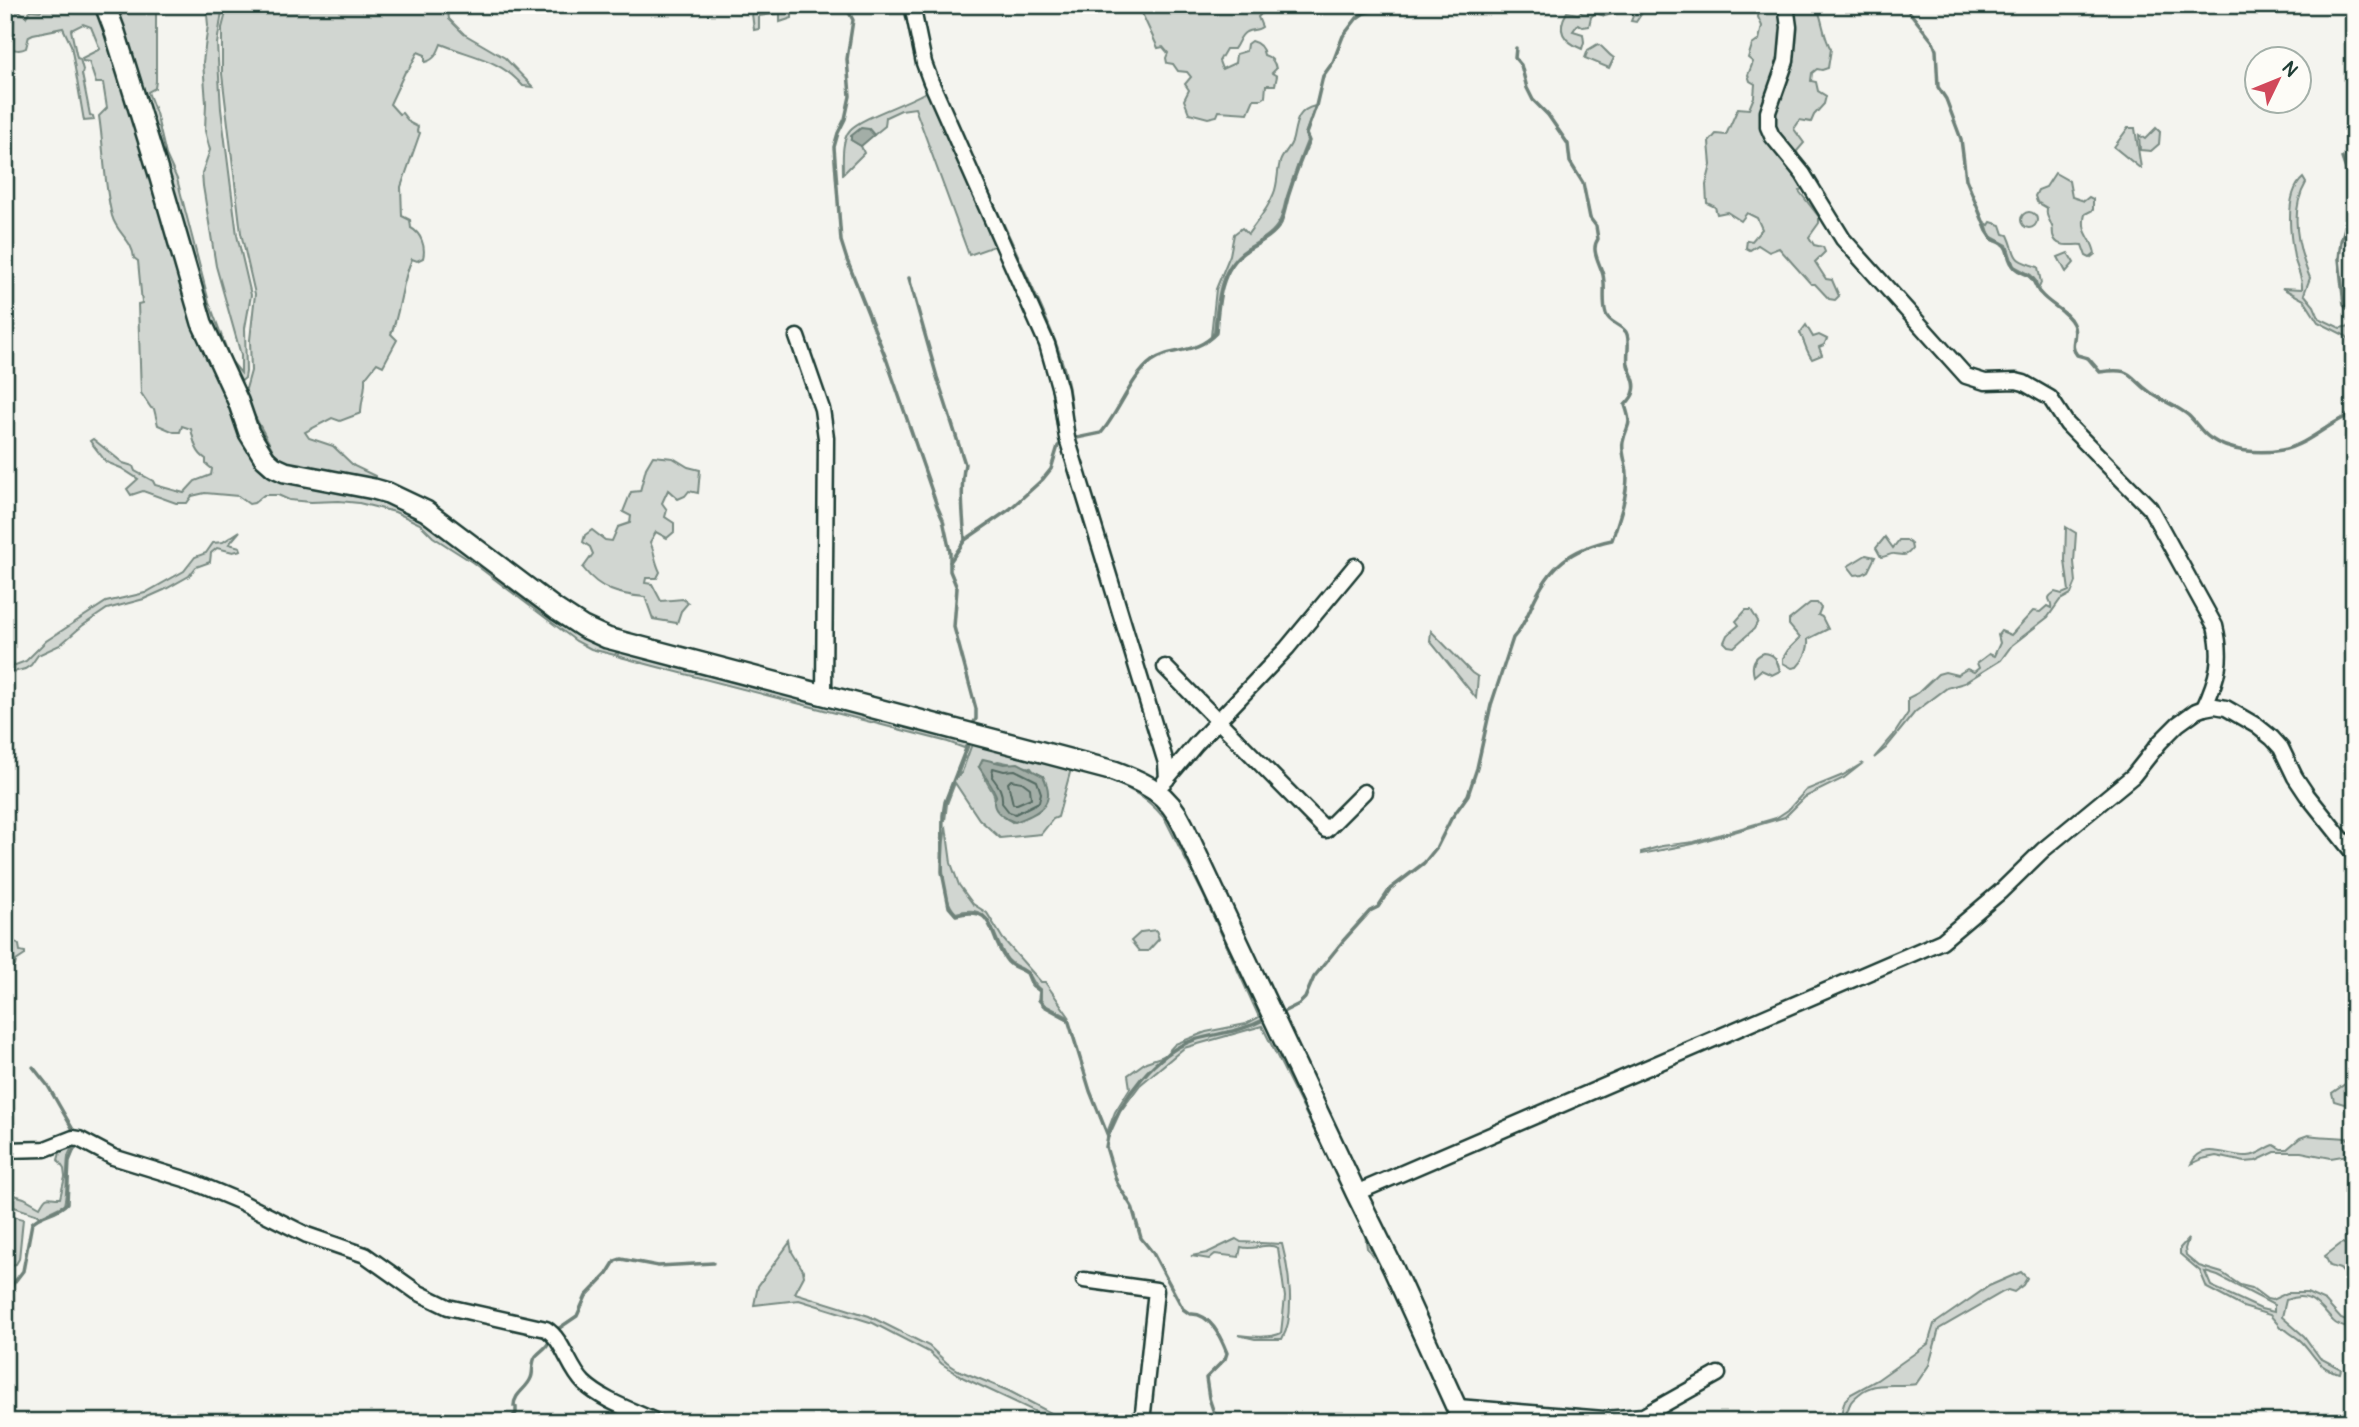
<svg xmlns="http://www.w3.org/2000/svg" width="2359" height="1427" viewBox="0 0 2359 1427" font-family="Pangolin,sans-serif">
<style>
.green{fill:#d1d6d1;stroke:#788a82;stroke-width:2;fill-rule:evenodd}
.water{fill:#a3aea7;stroke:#6e8179;stroke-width:2}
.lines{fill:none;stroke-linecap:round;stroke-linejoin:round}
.shore{stroke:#546a62;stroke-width:2}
.stream{stroke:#6e8179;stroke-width:3.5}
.minor-casing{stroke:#1f3d34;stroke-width:19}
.secondary-casing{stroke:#1f3d34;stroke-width:24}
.minor{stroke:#fdfcf7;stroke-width:14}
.secondary{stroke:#fdfcf7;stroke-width:19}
</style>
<rect width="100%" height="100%" fill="#f4f4ef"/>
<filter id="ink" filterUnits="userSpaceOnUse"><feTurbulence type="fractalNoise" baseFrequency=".0143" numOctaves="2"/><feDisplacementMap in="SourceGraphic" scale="14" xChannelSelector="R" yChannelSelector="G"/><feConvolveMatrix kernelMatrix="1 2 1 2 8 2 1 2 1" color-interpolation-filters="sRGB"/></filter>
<g filter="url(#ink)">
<!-- green -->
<g class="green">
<path d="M5,5H13L26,17L30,10L40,11L46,5H95L99,9L257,460L354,488L416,514L619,648L615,655L591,649L576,641L472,562L433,537L420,524L395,512L359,503L339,501L311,502L289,500L278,495H264L254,503L249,504L238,496L205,493L192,496L187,503H176L143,491L131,495L127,489L138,479L121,468L106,462L90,441L93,439L123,463L133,466L135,471L153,481L155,485L184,493L195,481L211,475L212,469L206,464V459C195,452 194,441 191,429L182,426L180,432H174L158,425L154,409L151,408L141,393L138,304L142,303L138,261L134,258C132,239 117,234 112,216C104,184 104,149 99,116L107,108L103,83H96L89,62L83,61L82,58L100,49L91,27L83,24L71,30L77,58L80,59L83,70L82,74L90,115L93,116L94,120L84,121L71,45L63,28L33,34L29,36L26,48C19,52 12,49 5,46Z"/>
<polygon points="112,5 154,5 156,8 156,81 155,88 148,92 156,113 166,155 177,179 209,302 231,361 241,373 241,355 216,266 203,186 202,173 210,150 205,131 206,103 203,62 208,25 206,5 223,5 217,44 221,109 237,235 251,295 245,328 246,372 245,378 238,384 206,314"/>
<path d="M228,5H452L448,11L449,19L464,34L505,58L533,87L523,86C500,59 473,57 441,44C438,52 435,60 425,62V55L418,52L409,69L405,72L390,104L399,114L402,113L410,123L418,127L417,131L420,133L401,187L402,216L410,220L411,228C421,233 426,247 423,258L417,261L412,259C401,283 401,310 391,334L397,340L383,366L377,363L365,378C366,390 361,400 361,413L340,421L332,418L305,432L309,438L333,446L354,466L375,476L376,480L402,489L434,508L542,590L585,618L633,637L821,687V690L645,645L594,627L574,616L436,514L410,498L388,488L361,481L292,469L275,454L244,396L251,371L250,340L255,294L241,233L222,74V28Z"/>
<polygon points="751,5 792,5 792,18 780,22 780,13 759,16 759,29 754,30"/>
<path d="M1138,5H1168L1171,8L1174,5H1262V13L1258,17L1262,27C1257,31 1252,29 1246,32C1239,36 1239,43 1234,49H1226L1219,61L1222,69L1235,63L1236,54L1246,51L1247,44L1251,41C1259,43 1263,47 1264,55C1271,57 1275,62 1276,69L1272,73L1277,76L1275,85H1266L1265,97L1262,99H1254L1248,113L1219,111L1217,116L1208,118L1189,113L1184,100L1189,90L1185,84L1191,77L1187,72L1178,71L1173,64L1167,63L1166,58L1168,53L1163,47L1158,48Z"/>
<path d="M1586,5H1636L1634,10L1636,13L1639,10L1642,13L1636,22L1631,21L1633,16L1628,10L1605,16L1595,13L1591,17L1589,26L1583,27L1578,24L1573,31L1583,34L1584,42L1582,49C1563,41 1556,30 1567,12L1578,14L1588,7Z"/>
<polygon points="1760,5 1782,5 1784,44 1765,113 1806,185 1799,191 1819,217 1819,223 1809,237 1814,245 1823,247 1825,252 1815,262 1826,279 1832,280 1839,296 1835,300 1829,299 1815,284 1811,284 1779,248 1769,252 1758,245 1750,250 1746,248 1747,240 1752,241 1762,229 1757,218 1747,213 1741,221 1727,212 1717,214 1715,207 1707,203 1706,185 1711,165 1709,142 1716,134 1726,135 1738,108 1749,109 1754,97 1755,84 1750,81 1748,75 1753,62 1748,58 1752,45 1759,40 1762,26 1758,17"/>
<path d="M1789,5H1816C1823,19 1823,37 1831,49L1828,68L1822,70L1817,69L1812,73L1811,81L1816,82L1818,91L1826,96L1824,104L1814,115L1811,122L1800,120L1794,129L1804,143L1797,151L1799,163L1771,122Z"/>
<path d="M1598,44C1605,48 1607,54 1614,58L1609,68L1585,58L1588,50Z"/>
<path d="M933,76C964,141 996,205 1025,271C1046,318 1071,366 1072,419H1070L1066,384L1059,365Z"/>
<path d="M931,89L1000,244L969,255L915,108L901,110L886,117L885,126L874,135L869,130L851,140L861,146L864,153L843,174C843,161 841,140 850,130C861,117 912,102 931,89Z"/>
<path d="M1315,106L1305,134L1307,141C1300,158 1293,178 1287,196C1284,205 1283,215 1279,222C1273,235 1257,242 1246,249C1218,267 1217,303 1214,332L1211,336L1216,289L1230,255L1234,234L1242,228L1248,234C1258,220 1268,209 1274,193C1278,183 1277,172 1280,162C1283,153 1291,148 1293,138C1296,123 1297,110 1315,106Z"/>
<polygon points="2128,128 2135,128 2141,168 2140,168 2114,147"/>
<polygon points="2156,128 2160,132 2159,144 2151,151 2140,150 2139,135 2145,139"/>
<path d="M2055,173L2069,181L2072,197L2084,201L2089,197L2093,199V210L2085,214C2080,235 2093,237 2095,254L2090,258L2086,256L2082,245C2071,244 2056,249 2053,235C2052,228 2054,230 2051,224C2048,217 2046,216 2047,208L2037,202L2035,196L2038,190L2046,187Z"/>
<path d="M2303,178L2306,183C2289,212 2298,249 2310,278L2304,294L2314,306L2319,318L2340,328L2350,326L2354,327V346L2346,336L2318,322L2304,300L2282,288L2302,289C2303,278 2297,269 2294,257C2290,235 2284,194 2303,178Z"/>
<circle cx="2029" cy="220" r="8"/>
<path d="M1991,222L2001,225L2004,234L2008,235C2018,257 2009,259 2038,267L2041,283L2038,290L2036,281L2031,275L2014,266L2007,245L1990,236L1986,223L1989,225Z"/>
<polygon points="2068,253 2074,263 2066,272 2058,257"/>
<path d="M1806,325L1813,337L1819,335L1827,339L1824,345L1819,347L1822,355L1812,359C1805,349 1805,342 1800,333Z"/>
<path d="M653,456L673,458L688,467L700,470L698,493L689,491L685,496L678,499L668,490L662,503L667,510L665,517L674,523V532L667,538L656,532L650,542C655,552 654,560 660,572L657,578H646L645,583L652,584L661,601L683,599L688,603L681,611L677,623L653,619L645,597C619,595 600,590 583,568L593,554L590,547L583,542L585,535L592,530L605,540L612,541L618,527L630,523L631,516L623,512L631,492L640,491L646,468Z"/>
<path d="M2066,527L2076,533L2074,562L2076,582L2071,594L2060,600L2048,617L2012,645L2001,660L1964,683L1947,688L1915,712L1886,748L1874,758L1893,736L1908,713V698L1918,693L1938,674L1945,672L1957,675L1967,669L1974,672L1979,668L1977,663L1989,654L1994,656L2000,643L1998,635L2001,631L2011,635L2033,611L2040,612L2047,606L2051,608C2053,599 2043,600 2055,592L2062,594L2069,591L2065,561Z"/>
<polygon points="240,531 229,544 240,547 241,550 233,552 217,548 211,553 210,562 196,567 189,576 164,590 144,599 107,609 82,626 60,645 38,655 31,665 25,669 5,674 5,669 26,661 46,641 106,602 145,593 184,571 195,557 206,553 213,543 223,542"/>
<path d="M1885,537L1893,548L1899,540H1906L1911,544L1912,549C1906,557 1904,555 1895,554C1891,553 1886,557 1881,557L1876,548Z"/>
<polygon points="1866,555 1875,557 1868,571 1863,574 1855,575 1848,566"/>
<path d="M1810,603H1817L1821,608L1818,615L1822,617L1828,629L1808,639C1809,649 1804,660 1797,667L1792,668L1783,663V658L1788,650L1800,638L1789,625V620Z"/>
<polygon points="1746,610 1751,610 1758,621 1754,629 1734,647 1728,646 1724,642 1727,635 1739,625 1736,621"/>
<polygon points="1431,631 1472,673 1478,677 1476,698 1430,641"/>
<polygon points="621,648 969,741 964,748 948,742 654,666 617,656"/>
<path d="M1764,653C1776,654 1777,661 1780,671L1772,675L1761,670L1754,676C1751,665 1753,657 1764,653Z"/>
<path d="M973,741L1140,788L1166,810L1457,1422H1451L1383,1270L1367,1248L1365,1234L1346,1194L1262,1026L1184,1048L1140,1085L1120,1112L1109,1136L1108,1130L1115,1112L1130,1088L1128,1075L1146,1062L1164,1056L1175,1044L1206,1032L1246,1024L1259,1017L1204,896L1165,819C1138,786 1109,781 1071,769L1058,817L1053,819L1041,834L1000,838L979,819L955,783L947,804L945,821C944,801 960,761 970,742L957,778L962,772ZM998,761L1031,768L1034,772L1043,776L1039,811L1012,822L995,807C996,790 990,791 985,778C983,774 982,770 979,767Z"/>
<polygon points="1863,763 1844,778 1805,797 1785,817 1693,844 1641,854 1641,852 1662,846 1694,842 1776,818 1788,810 1806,790 1843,775"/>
<path d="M946,826L951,863L959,885L973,904L987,913L1003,939L1041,982H1045L1070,1018L1045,1005L1041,1000V990C1033,985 1034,980 1028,973C1022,966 1012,967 1006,957C990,933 994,902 956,913C939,897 942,848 946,826Z"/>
<polygon points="1156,930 1159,939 1148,951 1139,951 1131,941 1141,932"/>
<polygon points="15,942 19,945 20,951 25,952 25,955 16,961 15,966 10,969 11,972 5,976 5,943"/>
<polygon points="2354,1078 2354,1101 2344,1104 2334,1101 2332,1093"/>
<path d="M2308,1135C2323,1138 2339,1135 2354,1140V1154L2331,1158L2301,1152H2275L2256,1161L2245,1162L2216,1156L2202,1159L2191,1164C2202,1139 2230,1158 2248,1156C2259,1155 2265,1148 2274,1145L2281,1149H2287L2300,1138Z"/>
<path d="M76,1141C73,1147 69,1151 68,1157C66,1173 68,1189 64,1205L41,1216L5,1204V1192L24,1198L40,1207C48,1193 46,1198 60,1198L65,1177L64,1169L58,1160L62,1145Z"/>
<polygon points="5,1214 23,1219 19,1259 16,1264 11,1265 5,1270"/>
<path d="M1236,1239L1241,1242L1282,1244C1289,1270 1296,1316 1282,1339H1255L1238,1335C1252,1336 1269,1339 1281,1333L1285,1297L1278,1248C1266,1242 1254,1251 1241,1247L1239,1257L1215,1254L1209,1259L1191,1256L1207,1253Z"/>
<path d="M2188,1239L2185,1249L2186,1255L2199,1266L2222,1273L2240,1285L2252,1288L2267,1299L2272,1300L2287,1293H2307L2325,1301L2341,1319L2354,1324V1330C2347,1328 2337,1326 2333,1321C2319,1306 2310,1290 2286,1300L2282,1317L2304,1336L2320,1358L2341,1369L2340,1373C2317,1368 2317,1358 2302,1342C2297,1337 2290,1334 2284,1328H2281L2270,1315L2243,1307L2207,1288L2200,1271L2180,1254V1248ZM2205,1272L2218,1276L2274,1305V1312L2261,1309L2211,1286Z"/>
<polygon points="790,1242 792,1252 803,1270 804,1276 795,1293 869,1316 929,1346 947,1363 958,1370 1009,1391 1053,1414 1052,1422 1041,1422 1034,1411 964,1378 942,1364 929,1352 873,1323 799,1300 754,1305 758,1286"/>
<polygon points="2342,1243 2354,1247 2354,1284 2340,1269 2330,1266 2325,1256"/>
<path d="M2021,1272L2027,1278L2023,1285L2014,1292L2008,1290L2003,1292L1939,1329L1929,1365L1916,1384C1900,1387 1878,1381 1863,1391C1859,1394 1854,1398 1851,1402C1846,1411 1848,1420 1835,1422L1841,1414L1845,1400L1851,1394L1877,1380L1928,1344L1934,1324L1989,1286Z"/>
</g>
<!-- water -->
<g class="water">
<polygon points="861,128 869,129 874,135 861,146 851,140 851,136"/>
<path d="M983,759L1004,764L1018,763L1043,776C1058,805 1038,813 1015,822C1007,820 994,812 994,803C994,793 999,801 994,791C993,788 981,770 979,767Z"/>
</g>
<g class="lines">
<!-- shore -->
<g class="shore">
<path d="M993,768L1004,771L1015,770L1037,781L1041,793L1039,802L1015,814L1009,812L1002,803C1003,792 999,786 992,777Z"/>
<polygon points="1011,780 1022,782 1030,788 1031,798 1017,804 1013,804 1008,783"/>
</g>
<!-- stream -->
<g class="stream">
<polyline points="845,5 853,20 847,59 850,96 845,119 838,133 834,147 841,241 847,260 887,361 937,506 943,520 950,552 950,571 957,588 954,627 976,709 976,719 972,725"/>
<path d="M1904,5L1933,42L1936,50L1938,87L1946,99L1961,139L1966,179L1987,231L1993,240C2014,245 2003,256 2015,268C2019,272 2025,273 2029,276C2036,281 2035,289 2041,294C2050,305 2067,311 2073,324C2079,335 2068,345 2077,355L2088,358L2100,372C2134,367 2127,376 2151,393C2162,401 2177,406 2188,415C2196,422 2201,432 2210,438C2229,452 2260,454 2282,450C2308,445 2329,422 2354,413"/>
<polyline points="2342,158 2354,193"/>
<polyline points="2354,200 2341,241 2339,259 2344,305 2354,315"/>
<path d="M909,278L937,377L965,464C960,486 963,517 965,540"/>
<path d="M1072,439L1101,433C1118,414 1132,375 1152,361C1174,346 1194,356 1216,333C1218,303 1220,268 1247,250C1259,243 1275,235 1281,223C1284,215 1286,205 1288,197C1294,178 1301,158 1309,141L1306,134L1316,106L1323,76L1333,62L1343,36L1357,18L1364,13L1396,5"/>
<polyline points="950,562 965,540 1010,509 1043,479 1051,469 1058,446 1063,442"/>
<path d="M969,741L945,802L943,815L942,872L949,907L956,915C996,905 987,932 1005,958C1011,968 1019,967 1027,973L1032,985L1040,991L1039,1000L1044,1006L1068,1019L1090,1091L1108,1136L1106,1147L1117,1183L1132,1207L1141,1238L1153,1253L1183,1309L1190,1314C1210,1312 1221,1338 1227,1353L1225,1359L1206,1378L1209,1398L1217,1422"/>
<path d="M1281,1013L1299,1004L1305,998L1314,977L1343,941L1370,911L1378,907L1390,889L1424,863L1437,847L1451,819L1468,795L1477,768L1491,705L1513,638C1522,629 1527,616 1532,605C1550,565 1570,549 1612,540C1619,519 1627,498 1627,475C1627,464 1621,453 1623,442C1627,422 1633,429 1625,405C1629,401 1633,397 1634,391C1637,382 1630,373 1628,365C1626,354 1631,341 1626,332C1620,324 1609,323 1606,314C1602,302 1606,288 1603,275C1600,263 1590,250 1598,239L1596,226L1590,218L1583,183L1570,162L1568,144L1548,115L1533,100L1527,88L1521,65L1515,58L1516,48"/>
<polyline points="33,1067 48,1086 75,1133"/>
<path d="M1108,1136C1121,1099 1155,1053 1194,1040C1217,1033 1241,1032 1263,1020"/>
<path d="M5,1328L7,1301L13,1284L23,1271L32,1223C42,1213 57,1214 67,1203L69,1161L76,1144"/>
<polyline points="555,1331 577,1316 586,1296 607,1274 615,1261 621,1259 658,1266 713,1263"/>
<path d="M508,1422L516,1413V1407L514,1406C514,1393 527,1389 531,1378C534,1371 531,1362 536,1356C542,1349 548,1348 550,1338"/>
</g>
<defs>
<g id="minor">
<polyline points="912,5 924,63 931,82 1047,344 1060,390 1067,438 1166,763 1167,779"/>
<path d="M1786,5L1789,27L1786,61L1768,112V127L1772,136L1803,174L1843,239L1966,376L1985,382L2016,381L2024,383L2050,398L2067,424L2150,508L2215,626C2223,659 2218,677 2204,708"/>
<polyline points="797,337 822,409 826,438 824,695"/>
<polyline points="1165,667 1326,830 1364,792"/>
<polyline points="1164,782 1196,744 1287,648 1355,566"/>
<path d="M5,1150L45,1149L73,1138L79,1139L113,1157L191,1181L239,1201L307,1235L365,1255L417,1292L448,1307L546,1329C563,1339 569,1369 584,1383C603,1401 634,1411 657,1422"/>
<polyline points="1356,1193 1942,941 2000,892 2043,850 2133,776 2160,742 2178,724 2196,711 2204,708 2215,706 2226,708 2257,726 2272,738 2281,748 2295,777 2307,795 2354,854"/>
<polyline points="1084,1280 1156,1290 1142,1422"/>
<polyline points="1458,1407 1604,1419 1643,1416 1718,1374"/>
</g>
<path id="secondary" d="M105,5L114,29L158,171L202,323L238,401L249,433L265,459L274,467L285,472L374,489L388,493L426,511L557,610L583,627L607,638L1114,771C1146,783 1168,793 1183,825L1356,1193L1393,1268L1463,1422"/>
</defs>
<!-- minor casing -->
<use href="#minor" class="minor-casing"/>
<!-- secondary casing -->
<use href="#secondary" class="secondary-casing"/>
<!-- minor -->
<use href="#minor" class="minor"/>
<!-- secondary -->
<use href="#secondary" class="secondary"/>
</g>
</g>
<!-- margin -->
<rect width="2359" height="1427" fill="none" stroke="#fdfcf7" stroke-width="28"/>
<rect x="14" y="14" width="2331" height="1399" fill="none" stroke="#1f3d34" stroke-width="2.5" filter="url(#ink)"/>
<!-- north arrow -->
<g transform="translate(2278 80) rotate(47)"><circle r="33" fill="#fdfcf7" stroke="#a4b0a9" stroke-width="2"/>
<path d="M0-5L12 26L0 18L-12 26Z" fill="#d1495b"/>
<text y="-10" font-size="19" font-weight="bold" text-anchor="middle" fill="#1f3d34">N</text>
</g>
</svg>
